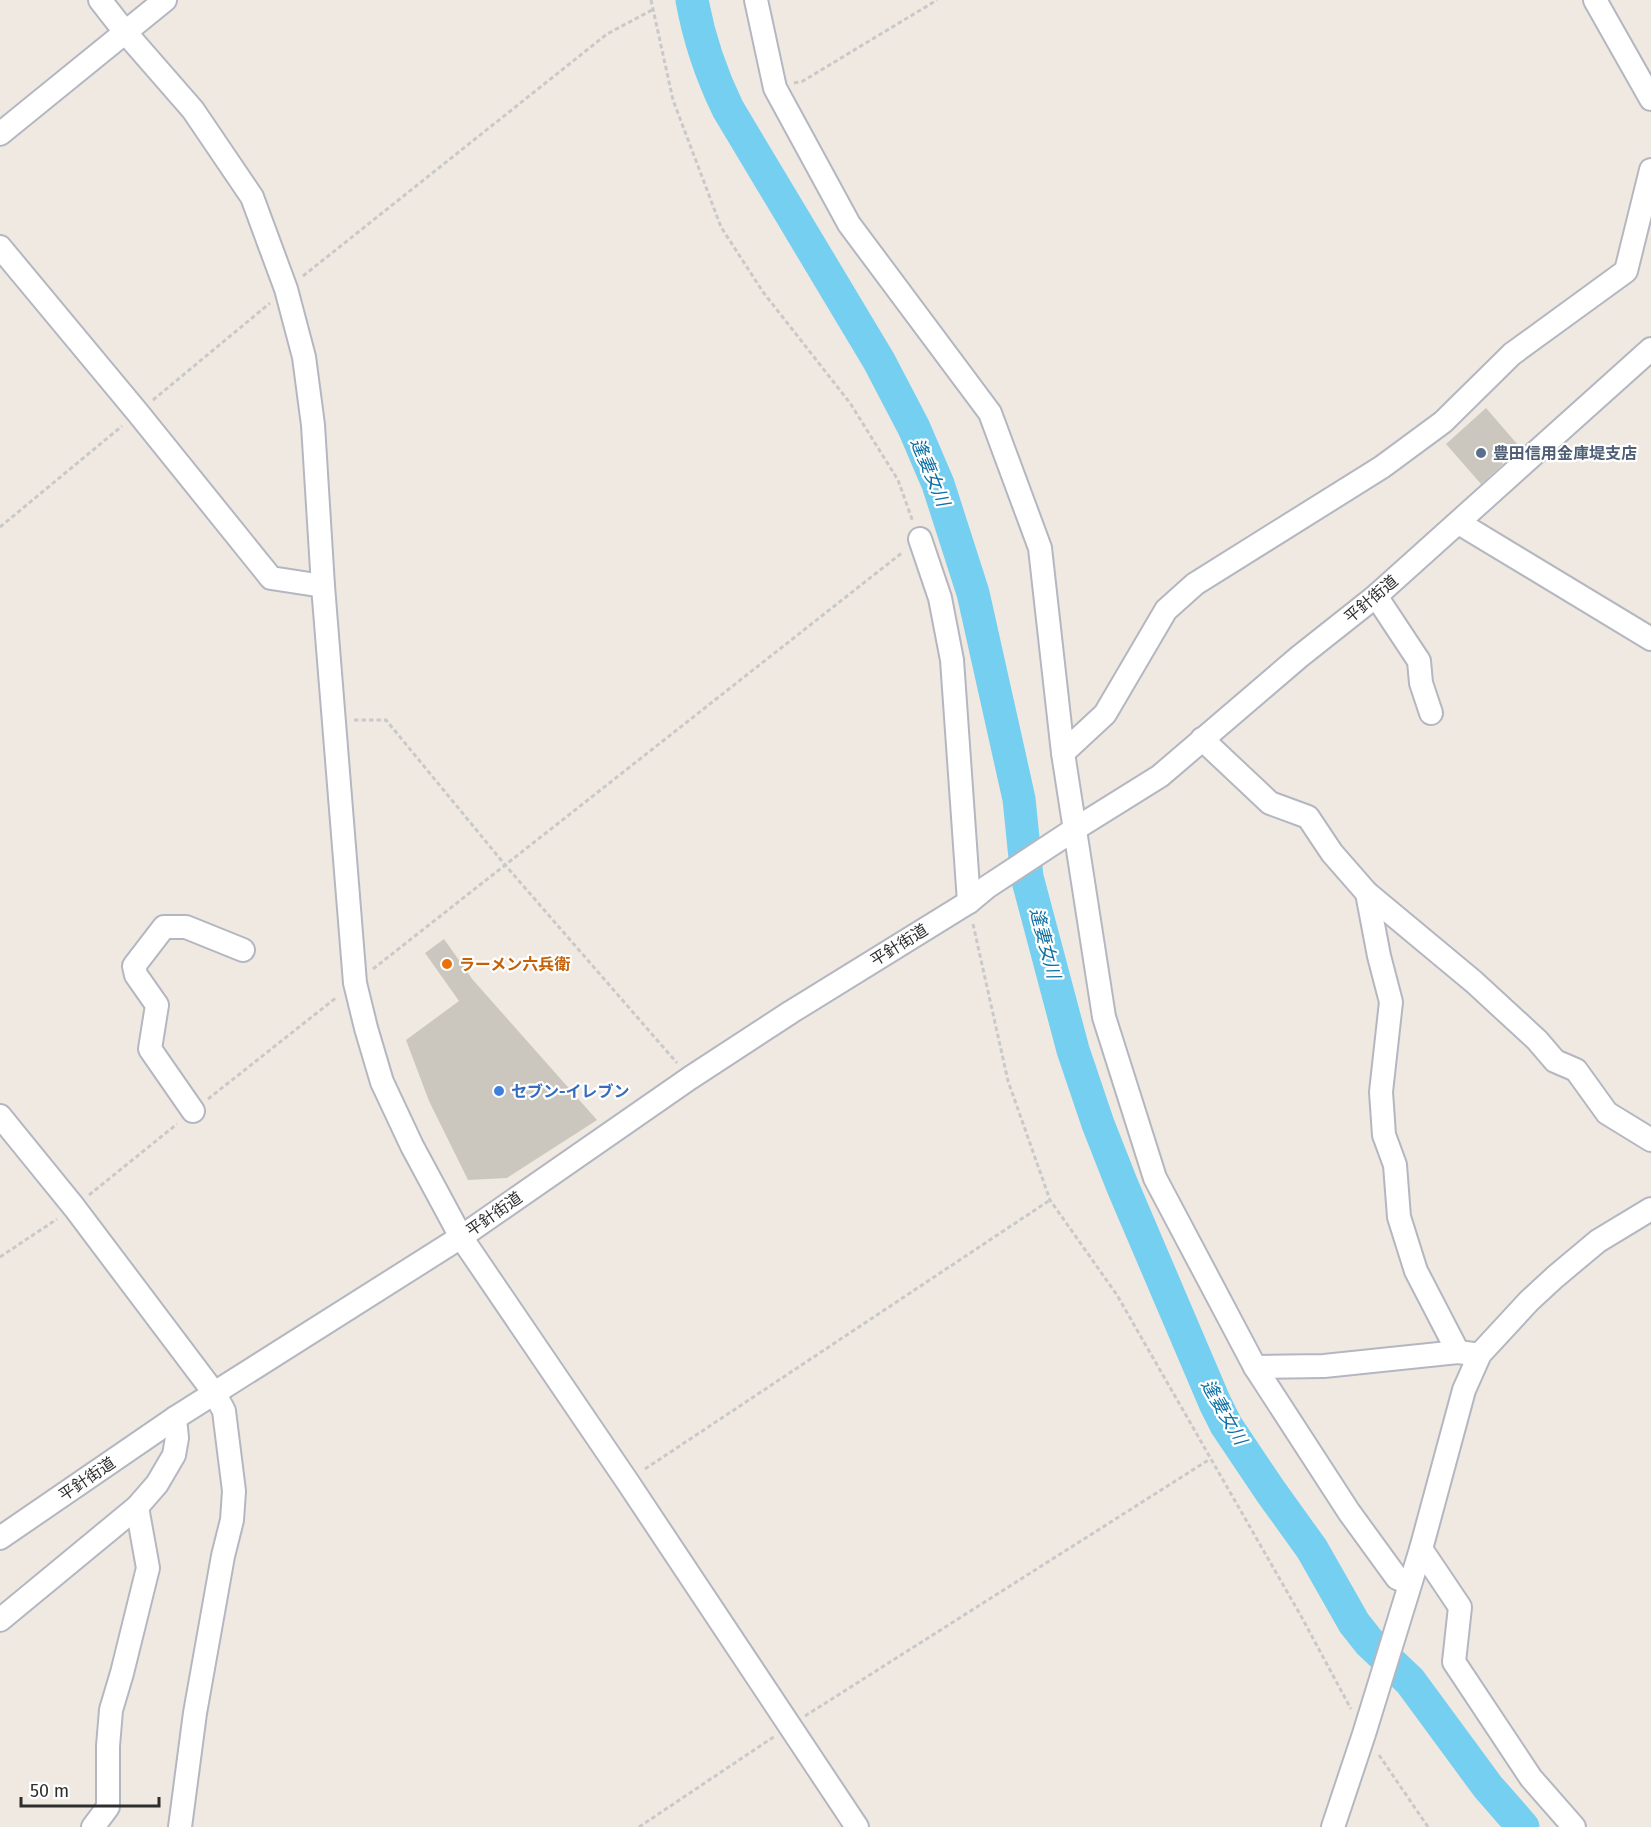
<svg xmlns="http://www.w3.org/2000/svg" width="1651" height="1827" viewBox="0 0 1651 1827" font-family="'Fira Sans','Noto Sans JP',sans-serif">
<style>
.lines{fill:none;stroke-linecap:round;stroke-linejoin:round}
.river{stroke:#75cff0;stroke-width:33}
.building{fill:#cbc7bf}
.minor-casing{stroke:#b4b7c1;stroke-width:26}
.path{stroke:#c9c9c9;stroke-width:3;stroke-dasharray:4.5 3;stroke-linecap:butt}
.minor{stroke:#fff;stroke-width:22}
.service-dot{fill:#5c6f8a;stroke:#fff;stroke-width:2}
.food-dot{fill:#e8710a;stroke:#fff;stroke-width:2}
.shop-dot{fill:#3f7fe0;stroke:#fff;stroke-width:2}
.labels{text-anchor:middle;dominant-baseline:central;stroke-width:4.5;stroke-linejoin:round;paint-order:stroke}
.service-label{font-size:16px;font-weight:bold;fill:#4e5e75;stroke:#fff;text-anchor:start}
.street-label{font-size:16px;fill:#2e2e2e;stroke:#fff}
.food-label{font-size:16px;font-weight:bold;fill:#c56008;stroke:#fff;text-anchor:start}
.shop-label{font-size:16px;font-weight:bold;fill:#366cbe;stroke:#fff;text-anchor:start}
.water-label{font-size:18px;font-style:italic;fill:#0d6fa3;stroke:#fff}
</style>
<rect width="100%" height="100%" fill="#efe9e1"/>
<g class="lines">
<!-- river -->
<path class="river" d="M692,0C699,39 711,74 728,109L879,361L914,428L938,484L973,593L1019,799L1027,877L1073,1050L1098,1124L1122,1185L1215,1403L1226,1425L1271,1492L1312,1549L1354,1623L1369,1642L1410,1681L1488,1787L1523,1827"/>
</g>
<!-- building -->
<g class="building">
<polygon points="1486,408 1518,445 1501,461 1503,464 1481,484 1446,444"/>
<polygon points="444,939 473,980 597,1120 507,1178 468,1180 429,1101 406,1040 459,1001 425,953"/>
</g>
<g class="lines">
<defs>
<g id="minor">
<polyline points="100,0 125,32 193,110 252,197 286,289 304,357 313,425 323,586 355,983 366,1028 382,1082 412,1146 461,1237 627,1481 857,1827"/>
<polyline points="756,0 775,88 849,224 990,413 1040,548 1063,753 1104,1017 1155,1178 1255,1367 1349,1512 1397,1578 1409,1583"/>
<polyline points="1595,0 1651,99"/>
<polyline points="0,134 165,0"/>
<polyline points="0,247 138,413 271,578 323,586"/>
<polyline points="1459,523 1651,639"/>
<polyline points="920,539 940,598 952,660 969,902"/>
<polyline points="1376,596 1419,661 1421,683 1431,713"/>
<polyline points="1202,739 1270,803 1308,817 1332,853 1367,893 1474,982 1537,1040 1555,1061 1576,1070 1607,1113 1651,1140"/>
<polyline points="1063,753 1105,714 1166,610 1195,584 1382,467 1443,422 1512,354 1626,271 1651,170"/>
<polyline points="1367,893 1379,956 1391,1002 1381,1092 1384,1135 1395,1165 1399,1217 1416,1271 1458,1352"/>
<polyline points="193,1111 150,1049 157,1005 136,975 134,966 164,927 186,927 243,950"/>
<polyline points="0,1116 74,1207 215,1394 224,1411 234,1491 232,1520 223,1556 195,1713 180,1827"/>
<polyline points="1255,1367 1324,1366 1458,1352 1473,1354"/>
<polyline points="0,1538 175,1418 461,1237 690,1078 791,1012 969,902 987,887 1075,829 1160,776 1299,657 1376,596 1651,349"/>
<polyline points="1421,1549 1460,1607 1454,1662 1531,1778 1574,1827"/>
<polyline points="0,1620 137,1507 157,1484 174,1455 177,1438 175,1418"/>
<polyline points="93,1827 108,1807 108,1746 111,1710 122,1673 148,1568 137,1507"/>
<polyline points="1333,1827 1364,1734 1421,1549 1464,1390 1480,1354 1529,1301 1555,1277 1598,1241 1651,1209"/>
</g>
</defs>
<!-- minor casing -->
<use href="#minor" class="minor-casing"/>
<!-- path -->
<g class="path">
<polyline points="651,0 673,100 721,227 763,292 850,403 898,480 913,522"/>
<polyline points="794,83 803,81 937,0"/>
<polyline points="303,276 607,34 652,10"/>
<polyline points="153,400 270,303"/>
<polyline points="0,527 122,426"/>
<polyline points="354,720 386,720 506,866 677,1063"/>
<polyline points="973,924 1008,1081 1050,1200 1117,1295 1301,1616 1351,1709"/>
<polyline points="373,969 903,552"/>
<polyline points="208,1099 337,997"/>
<polyline points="89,1195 177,1124"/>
<polyline points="0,1257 57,1219"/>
<polyline points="645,1469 1050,1200"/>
<polyline points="805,1716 1210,1459"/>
<polyline points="1379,1755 1428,1827"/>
<polyline points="639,1827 775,1736"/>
</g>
<!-- minor -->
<use href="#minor" class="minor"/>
</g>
<!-- markers -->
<circle class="service-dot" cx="1481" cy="453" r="6"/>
<circle class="food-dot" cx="447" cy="964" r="6"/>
<circle class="shop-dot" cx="499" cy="1091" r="6"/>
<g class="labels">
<!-- service labels -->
<g class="service-label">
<text x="1493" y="453">豊田信用金庫堤支店</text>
</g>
<!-- street labels -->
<g class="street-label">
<text transform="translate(1371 599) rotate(-40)">平針街道</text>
<text transform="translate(899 945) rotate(-32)">平針街道</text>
<text transform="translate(494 1214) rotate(-35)">平針街道</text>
<text transform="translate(87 1479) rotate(-34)">平針街道</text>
</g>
<!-- food labels -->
<g class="food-label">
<text x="459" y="964">ラーメン六兵衛</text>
</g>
<!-- shop labels -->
<g class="shop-label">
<text x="511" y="1091">セブン-イレブン</text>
</g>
<!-- water labels -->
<g class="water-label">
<text transform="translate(930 472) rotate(67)">逢妻女川</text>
<text transform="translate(1045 943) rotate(75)">逢妻女川</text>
<text transform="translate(1224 1412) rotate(60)">逢妻女川</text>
</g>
</g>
<!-- scale -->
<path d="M21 1797v9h138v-9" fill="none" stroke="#2e2e2e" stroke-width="3"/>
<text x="30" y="1797" font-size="18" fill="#2e2e2e" stroke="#ffffff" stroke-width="4.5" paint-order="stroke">50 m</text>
</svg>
